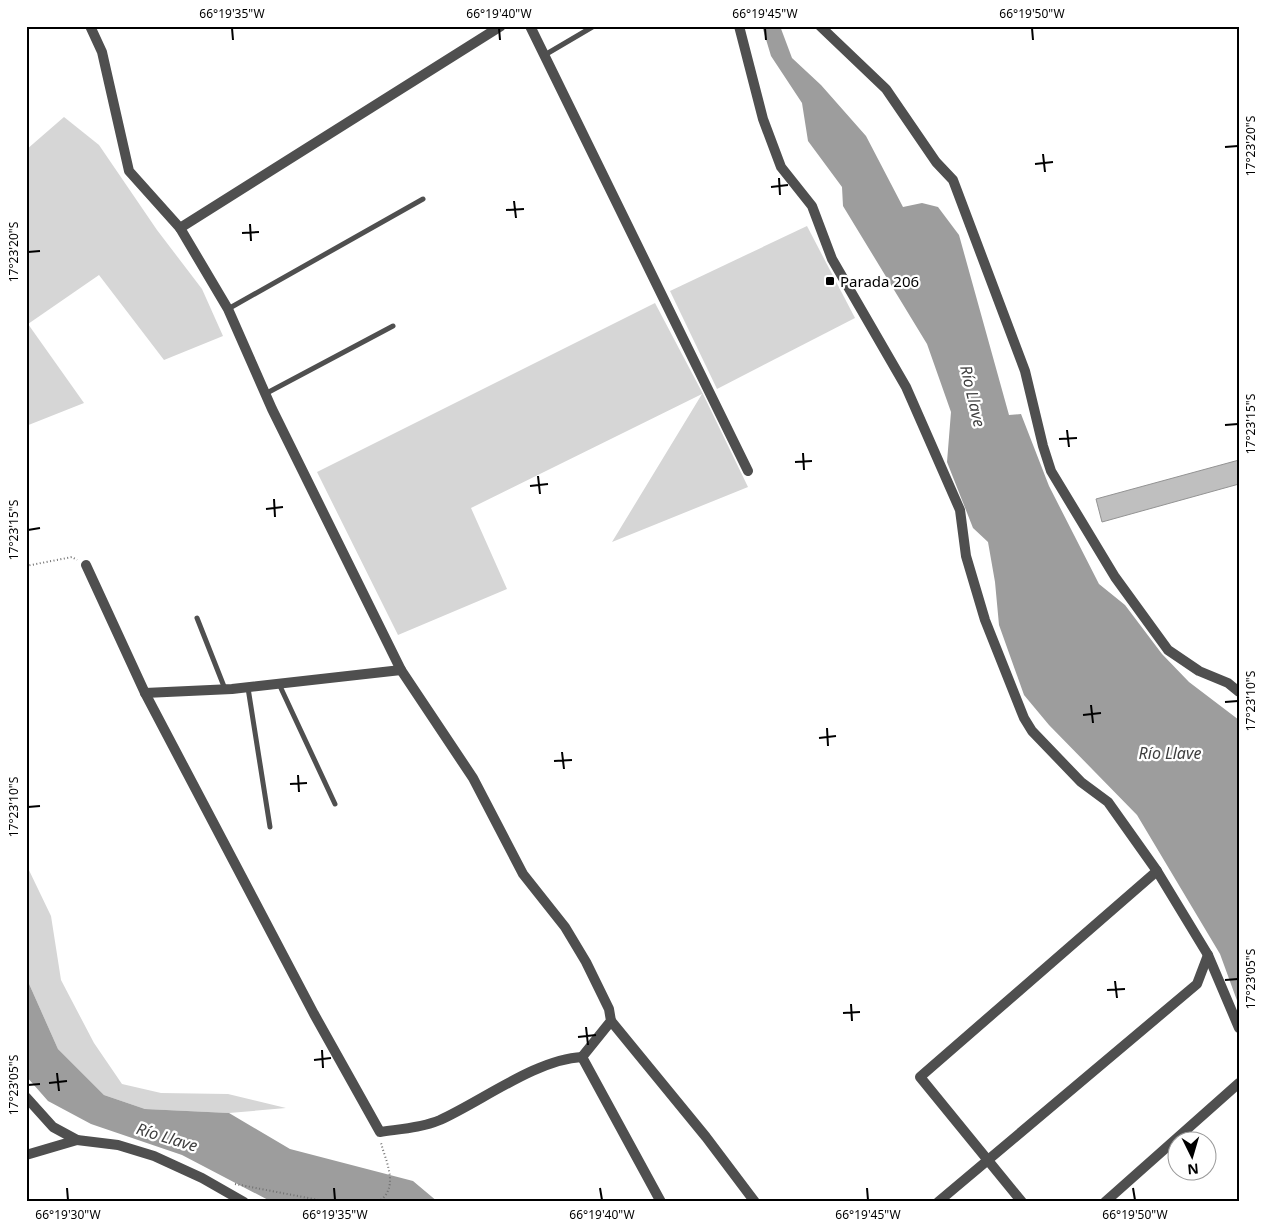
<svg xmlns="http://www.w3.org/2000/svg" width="1265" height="1228" viewBox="0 0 1265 1228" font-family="'Noto Sans',sans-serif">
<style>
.green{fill:#d6d6d6}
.water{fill:#9d9d9d}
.building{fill:#bfbfbf;stroke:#939393}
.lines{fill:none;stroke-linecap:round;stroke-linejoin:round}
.path{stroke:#717171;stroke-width:2;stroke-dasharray:1 2.5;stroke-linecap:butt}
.service{stroke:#4f4f4f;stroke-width:5}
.minor{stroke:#4f4f4f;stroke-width:10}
.tertiary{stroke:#4f4f4f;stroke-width:10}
.ticks{fill:none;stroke:#000;stroke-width:2}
.poi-dot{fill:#000;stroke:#fff;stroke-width:2}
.labels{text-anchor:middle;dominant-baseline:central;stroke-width:4.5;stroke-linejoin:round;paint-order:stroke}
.poi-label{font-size:15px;fill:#000;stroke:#fff;text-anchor:start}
.water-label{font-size:16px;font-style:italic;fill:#3e3e3e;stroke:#fff}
.neatline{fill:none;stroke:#000;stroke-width:2}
.ticks-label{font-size:12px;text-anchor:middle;fill:#000}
</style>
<rect width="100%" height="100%" fill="#fff"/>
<!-- green -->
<g class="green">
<polygon points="64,117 99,145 157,230 202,289 223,336 164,360 99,275 28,324 84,403 26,426 26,150"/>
<polygon points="807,226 855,318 717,389 670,291"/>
<polygon points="655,303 703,394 748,487 612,542 702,394 471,508 507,589 398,635 317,472"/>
<polygon points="26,864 51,916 61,980 94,1043 122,1084 161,1093 228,1094 286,1108 229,1113 145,1109 104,1095 58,1049 26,977"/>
</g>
<!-- water -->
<g class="water">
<polygon points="762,26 780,26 792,58 821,85 866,136 903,207 922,203 938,207 959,235 1009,415 1021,414 1049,486 1099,584 1125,605 1162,654 1189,682 1239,720 1239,1006 1220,954 1137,815 1049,725 1024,695 999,625 995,582 988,542 973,528 947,462 951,412 927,344 843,206 842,187 808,141 802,103 771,56"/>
<polygon points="26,977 58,1049 104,1095 145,1109 229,1113 290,1149 413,1181 438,1202 272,1202 182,1155 91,1124 48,1101 26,1076"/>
</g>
<!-- building -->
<polygon class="building" points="1239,460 1239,484 1102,522 1096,499"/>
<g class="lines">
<!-- path -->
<g class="path">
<polyline points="26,566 72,557 77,560"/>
<polyline points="235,1184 329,1202"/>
<path d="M378,1202C400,1188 386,1162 381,1143"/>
</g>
<!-- service -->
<g class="service">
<polyline points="543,56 594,26"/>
<polyline points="228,309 423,199"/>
<polyline points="265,394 393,326"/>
<polyline points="197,618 225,689"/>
<polyline points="279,684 335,804"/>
<polyline points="248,688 270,827"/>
</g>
<!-- minor -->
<g class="minor">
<polyline points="90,26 102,52 129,171 180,228 228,309 272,409 401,670 473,778 523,874 565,927 586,962 609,1009 611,1021 582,1057"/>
<polyline points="530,26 748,471"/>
<polyline points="739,26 763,119 781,167 812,206 832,259 906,387 960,510 966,556 985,620 1024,718 1032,731 1081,782 1108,802 1157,871 1208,955 1239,1028"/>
<polyline points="820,26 886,89 936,162 953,180 1025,371 1043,446 1051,471 1115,577 1168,650 1199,671 1228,683 1239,692"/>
<polyline points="180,228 501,26"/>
<path d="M86,565L145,693L314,1014L380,1132C400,1129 421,1128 440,1120C482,1101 537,1059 582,1057"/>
<polyline points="145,693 232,689 401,670"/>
<polyline points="611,1021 706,1137 755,1202"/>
<polyline points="582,1057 661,1202"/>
<polyline points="26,1155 77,1140"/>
<polyline points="938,1202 1197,984 1208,955"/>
<polyline points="1022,1202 920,1077 1157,871"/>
<polyline points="1105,1202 1239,1083"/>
</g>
<!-- tertiary -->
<polyline class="tertiary" points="26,1097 53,1127 77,1140 118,1145 154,1156 202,1178 244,1202"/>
</g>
<!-- ticks -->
<path class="ticks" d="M232,28L233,40M499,28L500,40M765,28L766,40M1032,28L1033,40M1225,147L1238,146M1043,154L1045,172M1035,164L1053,162M779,178L780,195M771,187L788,185M514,201L516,218M506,210L524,209M250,224L251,241M242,233L259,232M28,252L40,251M1225,425L1238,424M1067,430L1069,447M1059,439L1077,438M803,453L804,470M795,462L812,461M538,476L540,494M530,486L548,484M274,499L275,517M266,509L283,507M28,530L40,528M1225,702L1238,701M1091,705L1093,723M1083,715L1101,713M827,728L828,746M819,738L836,736M562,752L564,769M554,761L572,760M298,775L299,792M290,784L307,783M28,807L40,806M1225,980L1238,979M1115,981L1117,998M1107,990L1125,989M851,1004L852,1021M843,1013L860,1012M586,1027L588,1045M578,1037L596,1035M322,1050L323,1068M314,1060L331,1058M57,1073L59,1091M49,1083L67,1081M28,1085L40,1084M67,1188L68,1200M334,1188L335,1200M600,1188L602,1200M867,1188L868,1200M1133,1188L1135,1200"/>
<!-- markers -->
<rect class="poi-dot" x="825" y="276" width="10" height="10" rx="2.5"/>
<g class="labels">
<!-- poi labels -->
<g class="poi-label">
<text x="840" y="281">Parada 206</text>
</g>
<!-- water labels -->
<g class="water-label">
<text transform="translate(973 396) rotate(77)">Río Llave</text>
<text x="1170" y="753">Río Llave</text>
<text transform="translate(167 1137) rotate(17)">Río Llave</text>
</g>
</g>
<!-- border -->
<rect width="1265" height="1228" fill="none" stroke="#ffffff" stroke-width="55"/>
<!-- north arrow -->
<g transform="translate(1192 1156) rotate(175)"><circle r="24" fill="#ffffff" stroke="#999999"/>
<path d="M0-4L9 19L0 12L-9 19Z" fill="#000000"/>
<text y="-8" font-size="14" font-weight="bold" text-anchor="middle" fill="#000000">N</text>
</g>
<rect x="28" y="28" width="1210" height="1172" class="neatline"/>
<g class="ticks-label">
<text x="232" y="18">66°19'35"W</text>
<text x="499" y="18">66°19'40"W</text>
<text x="765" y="18">66°19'45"W</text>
<text x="1032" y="18">66°19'50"W</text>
<text transform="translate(1251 146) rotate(-90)" y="4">17°23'20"S</text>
<text transform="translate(14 252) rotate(-90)" y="4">17°23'20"S</text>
<text transform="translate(1251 424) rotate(-90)" y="4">17°23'15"S</text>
<text transform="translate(14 530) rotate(-90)" y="4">17°23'15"S</text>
<text transform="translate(1251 701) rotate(-90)" y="4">17°23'10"S</text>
<text transform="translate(14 807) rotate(-90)" y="4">17°23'10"S</text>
<text transform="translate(1251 979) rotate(-90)" y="4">17°23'05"S</text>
<text transform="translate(14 1085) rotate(-90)" y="4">17°23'05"S</text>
<text x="68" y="1219">66°19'30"W</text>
<text x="335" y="1219">66°19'35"W</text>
<text x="602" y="1219">66°19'40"W</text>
<text x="868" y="1219">66°19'45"W</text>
<text x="1135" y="1219">66°19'50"W</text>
</g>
</svg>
